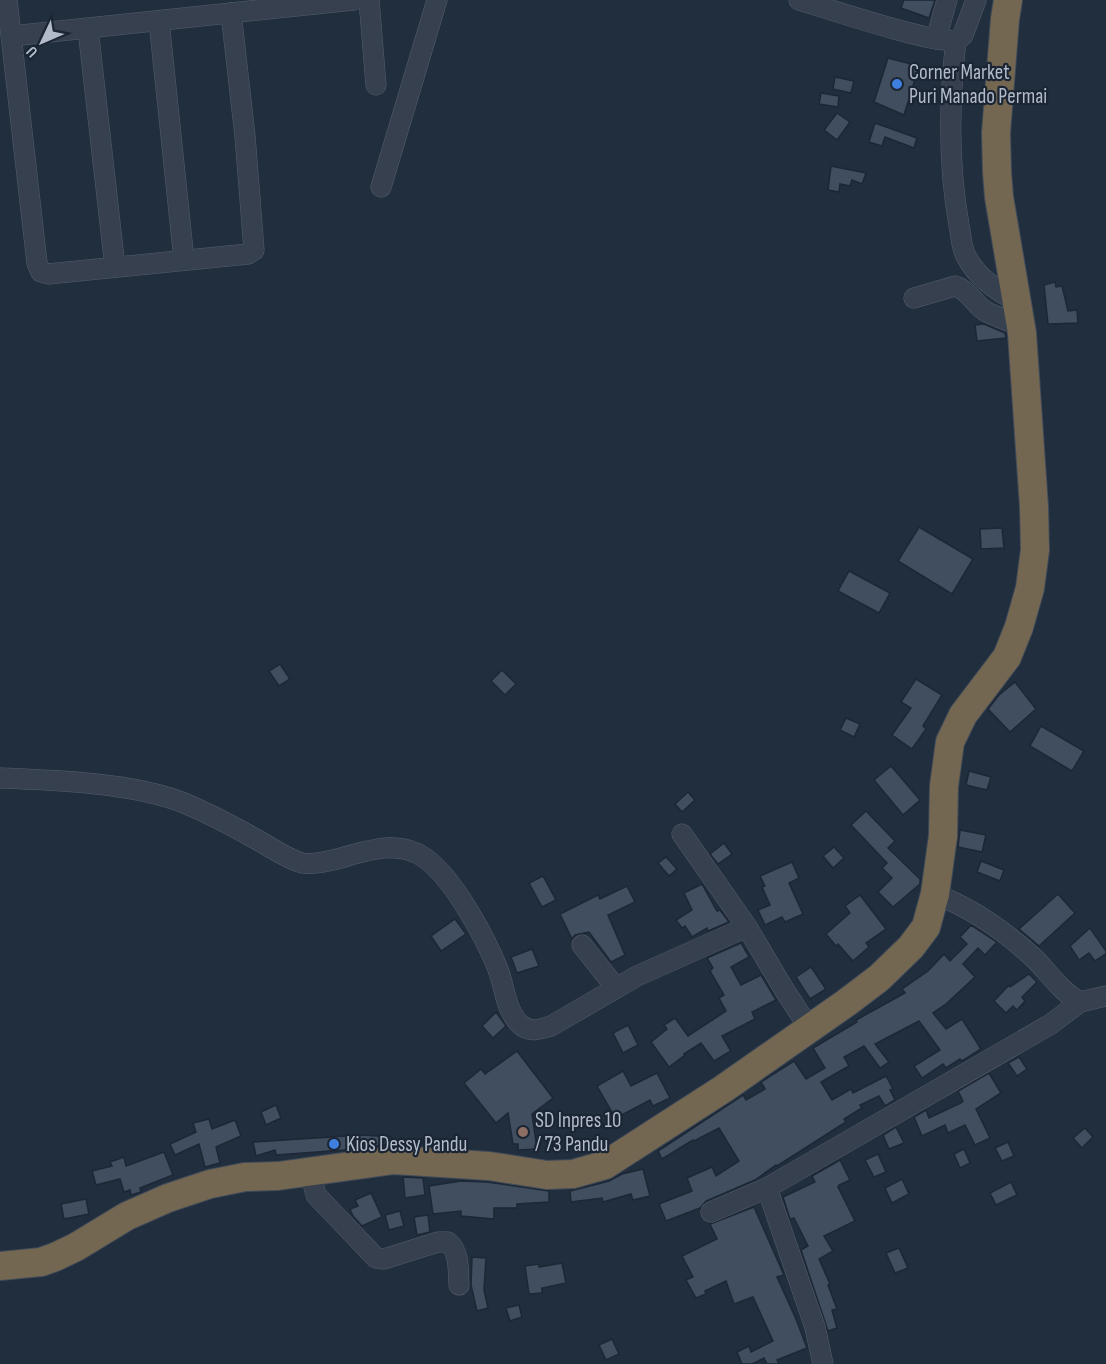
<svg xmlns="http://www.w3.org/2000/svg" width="1106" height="1364" viewBox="0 0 1106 1364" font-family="'Sofia Sans Condensed',sans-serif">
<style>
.building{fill:#404e60;stroke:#1d2735;stroke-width:1.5}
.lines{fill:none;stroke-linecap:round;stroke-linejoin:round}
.minor-casing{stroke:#545e6c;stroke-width:21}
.highway-casing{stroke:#414b59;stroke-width:30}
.minor{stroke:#36404e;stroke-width:20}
.highway{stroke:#746752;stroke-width:28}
.shop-dot{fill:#3f7fe0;stroke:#1b2533;stroke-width:2}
.education-dot{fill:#8d6e63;stroke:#1b2533;stroke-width:2}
.labels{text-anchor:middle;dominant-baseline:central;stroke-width:4.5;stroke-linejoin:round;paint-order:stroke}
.poi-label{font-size:21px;fill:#b1bbc9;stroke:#1b2533;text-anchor:start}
</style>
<rect width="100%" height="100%" fill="#212e3e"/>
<!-- building -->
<g class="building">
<polygon points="904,0 935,0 929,18 901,8"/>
<polygon points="888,58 919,66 904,115 874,102"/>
<polygon points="835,77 854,81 851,93 833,89"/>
<polygon points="821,93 839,96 838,107 819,104"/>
<polygon points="837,113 850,122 837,140 824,130"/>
<polygon points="875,123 917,138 914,148 885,137 882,146 869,142"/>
<polygon points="831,166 866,173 862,184 852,180 850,186 840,184 839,192 828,190"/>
<polygon points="1055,282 1056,287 1062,286 1068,311 1077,310 1078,323 1048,324 1044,285"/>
<polygon points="984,324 1005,333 1006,338 977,341 975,325"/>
<polygon points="919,527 973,559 952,594 898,561"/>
<polygon points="1002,528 1004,548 981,549 980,529"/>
<polygon points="849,571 890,593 879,613 838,591"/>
<polygon points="280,664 290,679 279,686 269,671"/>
<polygon points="502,670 516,684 505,695 491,681"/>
<polygon points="916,679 942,695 923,726 926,729 912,749 892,735 911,708 901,702"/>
<polygon points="1015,682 1036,709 1010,732 988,709 999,695"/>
<polygon points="846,718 860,724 854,737 840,730"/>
<polygon points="1041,726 1084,751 1072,771 1030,746"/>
<polygon points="891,766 920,800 903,815 874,780"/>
<polygon points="969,771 991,777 987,790 966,785"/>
<polygon points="688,792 695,800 682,812 675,804"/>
<polygon points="866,811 895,841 888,848 920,879 920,884 893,907 878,892 892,878 882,868 887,863 851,825"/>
<polygon points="960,830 986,835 982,852 958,847"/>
<polygon points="724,843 732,854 718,864 710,854"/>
<polygon points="834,847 844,858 833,868 823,856"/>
<polygon points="666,857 677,869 669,876 658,863"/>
<polygon points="981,861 1004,870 1000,881 977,872"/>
<polygon points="792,862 799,878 789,883 803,914 785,922 782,917 765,925 758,910 770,905 762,887 765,886 760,876"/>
<polygon points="543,876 556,900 542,907 529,883"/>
<polygon points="702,884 717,911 720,910 729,922 708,931 707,928 692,937 685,926 682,928 676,920 692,910 684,893"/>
<polygon points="627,886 635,902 608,915 625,955 611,962 589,932 575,935 572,939 560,914 598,895 600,899"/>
<polygon points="1058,894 1075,913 1039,946 1019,929"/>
<polygon points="860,895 886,929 866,943 869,947 853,961 838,944 836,946 826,934 850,913 845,906"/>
<polygon points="455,919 466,934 441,951 431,936"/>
<polygon points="971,925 997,942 985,955 978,948 963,964 975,977 946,1004 933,1013 946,1029 962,1019 981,1049 962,1061 960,1059 946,1068 943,1064 922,1078 914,1066 940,1050 919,1021 875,1044 889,1062 880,1068 864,1046 844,1057 849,1066 821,1082 832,1100 851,1089 853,1093 886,1076 893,1089 890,1090 895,1100 885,1106 879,1096 860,1105 862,1108 844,1119 846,1122 777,1166 776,1165 755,1180 706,1201 700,1208 666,1221 659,1204 692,1191 687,1178 712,1167 716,1176 739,1161 719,1128 694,1141 693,1140 662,1159 658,1151 743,1095 746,1100 765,1089 761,1082 794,1061 806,1079 825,1068 813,1048 857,1022 856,1020 905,993 902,989 928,971 944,954 950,961 967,944 960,937"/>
<polygon points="1090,928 1106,951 1106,954 1095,961 1089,953 1079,960 1070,946"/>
<polygon points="741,943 749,957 731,967 741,985 761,975 776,1000 752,1012 755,1019 722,1036 731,1051 714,1061 701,1043 684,1054 685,1055 669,1067 651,1042 667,1029 664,1025 675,1018 688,1036 726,1011 719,998 724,995 710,971 713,968 707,958"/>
<polygon points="532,949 539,966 517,973 511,957"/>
<polygon points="811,967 826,989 810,999 796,977"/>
<polygon points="1029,974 1037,982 1022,997 1025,1001 1017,1010 1013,1006 1006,1013 994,1001 1009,985 1010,987"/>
<polygon points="496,1012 506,1026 493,1038 482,1026"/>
<polygon points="628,1025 638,1045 623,1053 613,1033"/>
<polygon points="517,1051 553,1098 532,1114 537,1149 518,1150 518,1144 513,1144 508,1113 496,1123 464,1083 481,1069 485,1074"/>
<polygon points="1019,1057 1027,1069 1017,1076 1008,1063"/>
<polygon points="623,1071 631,1086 657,1073 670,1098 653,1106 650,1100 620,1116 618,1112 613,1114 597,1086"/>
<polygon points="989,1073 1001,1093 976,1109 990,1138 975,1145 965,1125 948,1133 945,1125 922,1136 914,1117 926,1110 929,1118 961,1103 963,1101 958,1091"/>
<polygon points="276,1105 281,1118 266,1125 261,1112"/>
<polygon points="209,1119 212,1129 235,1120 241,1136 216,1147 220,1163 205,1167 199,1144 175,1155 170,1144 196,1132 193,1123"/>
<polygon points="896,1127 904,1143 889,1149 883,1135"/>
<polygon points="1085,1128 1093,1137 1082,1148 1073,1138"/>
<polygon points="362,1135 391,1137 391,1144 344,1150 276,1155 275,1150 256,1156 253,1142"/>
<polygon points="1008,1142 1014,1156 1002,1161 995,1148"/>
<polygon points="964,1149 970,1163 960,1168 954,1154"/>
<polygon points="164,1152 173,1175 140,1188 141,1192 131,1195 130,1190 124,1192 120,1179 96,1185 92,1171 112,1166 110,1162 124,1157 126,1166"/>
<polygon points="878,1154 886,1172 874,1177 865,1160"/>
<polygon points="840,1160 850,1180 839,1185 838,1187 855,1221 824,1236 833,1251 819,1259 830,1284 828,1285 837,1309 832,1310 837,1328 828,1331 801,1250 808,1246 794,1218 790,1219 783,1197 815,1182 812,1176"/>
<polygon points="643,1169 650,1196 633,1200 631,1194 603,1202 602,1198 571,1202 570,1191 609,1181 622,1174"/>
<polygon points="403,1177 423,1178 425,1195 405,1198"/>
<polygon points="902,1179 909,1194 892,1203 885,1188"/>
<polygon points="461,1181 487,1182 549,1191 549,1202 517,1204 517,1208 494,1208 494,1219 461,1216 461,1211 433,1214 429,1186"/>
<polygon points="1011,1182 1017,1195 996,1205 990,1193"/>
<polygon points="371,1193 382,1217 362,1226 353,1216 350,1209 358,1206 355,1200"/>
<polygon points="86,1199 89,1214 64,1219 61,1204"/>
<polygon points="754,1207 784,1275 777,1277 796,1319 807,1348 777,1360 779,1364 767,1364 764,1358 752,1364 742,1364 737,1352 749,1346 751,1352 773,1341 753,1297 734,1304 726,1281 705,1291 706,1294 696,1298 686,1280 693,1277 682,1256 717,1239 710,1224"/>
<polygon points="400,1211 404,1226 389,1230 385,1215"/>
<polygon points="428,1215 430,1232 417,1235 414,1217"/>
<polygon points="899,1248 908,1268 895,1273 886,1253"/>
<polygon points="472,1257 486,1258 484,1290 488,1308 477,1311 471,1285"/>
<polygon points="562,1263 566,1283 542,1288 542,1293 529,1294 525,1266 539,1264 539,1267"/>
<polygon points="519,1305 522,1317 510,1321 506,1308"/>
<polygon points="612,1339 619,1354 606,1360 599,1345"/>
</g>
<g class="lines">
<defs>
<g id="minor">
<polyline points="7,0 37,263 41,272 48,274 248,254 254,250 245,136 231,13"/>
<polyline points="369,0 376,85"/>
<path d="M799,0C826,8 935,45 956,40C960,39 960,38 963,35L976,0"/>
<polyline points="159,21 184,260"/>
<polyline points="88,29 115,267"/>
<polyline points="12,36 354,0"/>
<polyline points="936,39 947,0"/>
<path d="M956,40C949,101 948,164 959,225C961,234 961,247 966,256C977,278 997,290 1017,302"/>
<polyline points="381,187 437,0"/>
<path d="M914,298L955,286C969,290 973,303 985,311C996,317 1009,321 1021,326"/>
<path d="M0,778C54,780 135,783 184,803C208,813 231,825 254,838C269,846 285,858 302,863C313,865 323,862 333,860C364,852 397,838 425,858C454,879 486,938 499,972C505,989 506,1012 521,1025C530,1033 541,1029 551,1026L637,976L747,927"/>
<polyline points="682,834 747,927 785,991 810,1029"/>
<path d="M935,894C974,909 1006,932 1036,960C1049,974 1063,993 1080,1002"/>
<polyline points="582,945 616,988"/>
<path d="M310,1171L316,1195L376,1258L384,1259L438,1242H448C460,1252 458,1271 459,1285"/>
<polyline points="711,1212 767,1188"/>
<polyline points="823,1364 815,1327 767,1188 1051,1024 1080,1002 1106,996"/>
</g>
<polyline id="highway" points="0,1266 41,1262 55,1257 76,1247 127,1216 168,1198 210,1184 245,1177 278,1176 394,1160 489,1166 547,1175 573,1174 605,1165 723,1089 846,1003 879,978 911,947 926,927 935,894 943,836 944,786 950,742 963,715 1007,657 1019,627 1030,588 1035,550 1034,507 1022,333 999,197 997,172 996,133 1005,19 1008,0"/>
</defs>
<!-- minor casing -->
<use href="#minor" class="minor-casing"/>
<!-- highway casing -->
<use href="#highway" class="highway-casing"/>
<!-- minor -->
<use href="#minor" class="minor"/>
<!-- highway -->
<use href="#highway" class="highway"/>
</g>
<!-- markers -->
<g class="shop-dot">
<circle cx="897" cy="84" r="6"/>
<circle cx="334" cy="1144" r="6"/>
</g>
<circle class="education-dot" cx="523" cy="1132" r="6"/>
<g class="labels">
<!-- poi labels -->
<g class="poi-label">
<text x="909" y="72">Corner Market<tspan x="909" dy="24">Puri Manado Permai</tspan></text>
<text x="535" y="1120">SD Inpres 10<tspan x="535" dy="24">/ 73 Pandu</tspan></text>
<text x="346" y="1144">Kios Dessy Pandu</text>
</g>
</g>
<!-- north arrow -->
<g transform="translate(42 42) rotate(226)" stroke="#1b2533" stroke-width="4.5" paint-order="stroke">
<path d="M0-4.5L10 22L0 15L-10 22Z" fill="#b1bbc9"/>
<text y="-9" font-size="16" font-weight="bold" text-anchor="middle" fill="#b1bbc9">U</text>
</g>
</svg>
